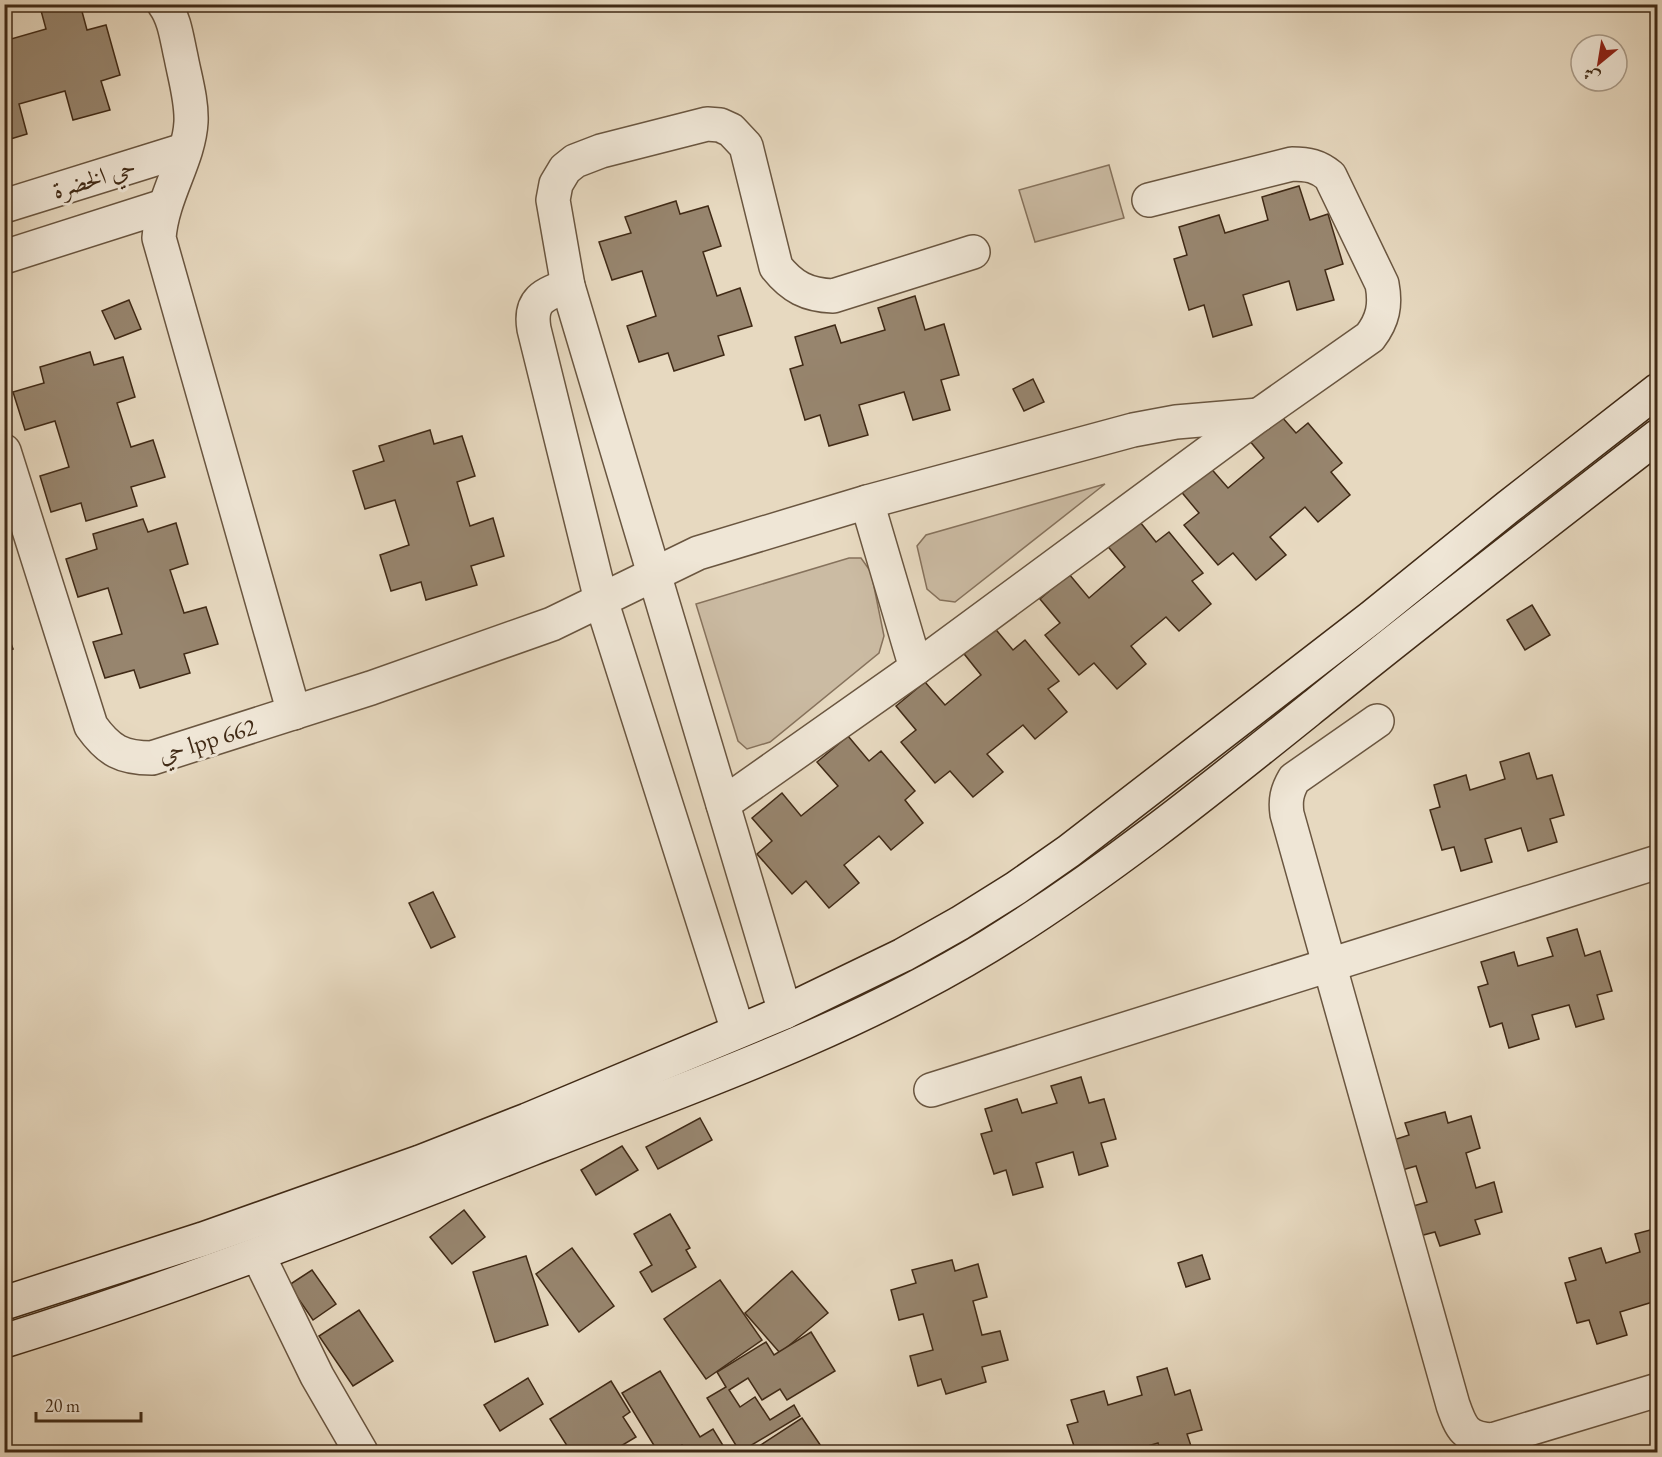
<svg xmlns="http://www.w3.org/2000/svg" width="1662" height="1457" viewBox="0 0 1662 1457" font-family="'EB Garamond',Amiri,serif">
<style>
.green{fill:#cbbba3;stroke:#86725c;stroke-width:1.5}
.building{fill:#97856e;stroke:#402a16;stroke-width:1.5}
.lines{fill:none;stroke-linecap:round;stroke-linejoin:round}
.street-casing{stroke:#6a5640;stroke-width:36}
.secondary-casing{stroke:#402a16;stroke-width:36}
.street{stroke:#efe6d6;stroke-width:33}
.secondary{stroke:#efe6d6;stroke-width:33}
.labels{text-anchor:middle;dominant-baseline:central;stroke-width:6;stroke-linejoin:round;paint-order:stroke}
.street-label{font-size:24px;fill:#402a16;stroke:#efe6d6}
</style>
<rect width="100%" height="100%" fill="#e7d9c0"/>
<filter id="stains"><feTurbulence type="fractalNoise" baseFrequency=".00333" numOctaves="4"/><feColorMatrix values="0 0 0 0 .2 0 0 0 0 .09 0 0 0 0 .02 0 0 0 .5 -.17"/></filter>
<radialGradient id="worn" r=".72"><stop offset=".6" stop-color="#630" stop-opacity="0"/><stop offset="1" stop-color="#630" stop-opacity=".3"/></radialGradient>
<!-- green -->
<g class="green">
<polygon points="1109,165 1124,218 1035,242 1019,190"/>
<polygon points="1105,484 955,602 940,600 927,589 917,546 926,535"/>
<polygon points="849,558 861,558 871,572 884,636 879,653 770,742 747,749 738,741 696,604"/>
</g>
<!-- building -->
<g class="building">
<polygon points="47,4 80,4 87,30 106,25 120,75 101,81 110,110 73,120 65,91 19,104 27,134 4,141 4,41 46,29 40,7"/>
<polygon points="1299,186 1310,220 1328,214 1343,264 1325,270 1334,300 1297,310 1289,281 1243,295 1252,325 1213,337 1204,305 1189,310 1174,259 1187,255 1179,227 1219,215 1225,233 1268,220 1262,197"/>
<polygon points="676,201 680,214 708,206 721,246 703,252 717,296 740,288 752,326 718,336 724,355 674,371 668,353 639,362 627,326 656,316 642,271 612,280 599,242 631,233 625,217"/>
<polygon points="915,296 925,330 944,324 959,375 941,380 950,410 913,420 904,392 859,405 868,435 829,446 820,415 805,420 790,369 803,365 795,337 835,325 841,343 885,330 878,308"/>
<polygon points="129,300 141,329 115,339 102,311"/>
<polygon points="90,352 94,365 123,357 135,397 117,403 131,447 153,440 165,477 131,487 137,506 86,521 81,503 51,512 40,476 69,467 55,421 25,430 13,392 44,383 40,367"/>
<polygon points="1033,379 1044,402 1024,411 1013,389"/>
<polygon points="1274,408 1296,433 1308,423 1342,463 1331,472 1350,495 1318,522 1305,507 1270,537 1286,555 1256,580 1233,553 1218,565 1184,525 1199,513 1179,489 1208,465 1228,488 1264,458 1244,434"/>
<polygon points="430,430 434,444 462,436 475,476 457,482 470,526 493,518 504,556 471,566 477,585 426,600 421,582 391,591 380,555 409,545 395,500 365,509 353,471 384,461 379,446"/>
<polygon points="1136,517 1156,542 1169,532 1203,573 1192,581 1211,604 1179,631 1166,617 1131,646 1146,664 1117,689 1094,663 1079,675 1045,635 1060,623 1040,599 1069,574 1089,598 1125,567 1105,543"/>
<polygon points="143,519 148,532 176,523 188,564 170,570 184,613 206,607 218,644 184,654 190,673 140,688 134,670 105,678 93,642 122,634 108,588 78,597 66,559 97,549 93,534"/>
<polygon points="1532,605 1550,635 1525,650 1507,620"/>
<polygon points="4,624 13,649 4,652"/>
<polygon points="992,625 1013,650 1025,640 1059,681 1048,689 1067,712 1035,739 1023,725 987,754 1003,772 973,797 950,771 935,783 901,742 916,730 896,706 925,682 945,705 981,675 961,650"/>
<polygon points="848,736 869,761 881,751 915,791 905,800 923,823 891,850 879,836 844,865 859,883 829,908 806,881 792,894 757,854 772,841 752,818 782,793 801,816 838,786 817,762"/>
<polygon points="1529,753 1537,779 1552,775 1564,815 1550,819 1557,842 1528,851 1521,828 1485,839 1492,862 1461,871 1454,847 1442,850 1430,810 1440,807 1434,785 1466,775 1470,790 1505,779 1500,762"/>
<polygon points="433,892 455,937 431,948 409,903"/>
<polygon points="1577,929 1585,956 1600,951 1612,991 1597,995 1604,1019 1576,1027 1569,1005 1532,1015 1539,1039 1509,1048 1502,1023 1490,1027 1478,987 1488,984 1481,962 1514,952 1518,966 1553,956 1547,938"/>
<polygon points="1081,1077 1089,1103 1104,1099 1116,1139 1101,1143 1108,1166 1079,1175 1073,1152 1036,1163 1043,1187 1013,1195 1006,1170 994,1174 981,1134 992,1131 985,1109 1017,1099 1022,1113 1057,1103 1051,1086"/>
<polygon points="1445,1112 1448,1123 1471,1116 1480,1148 1466,1153 1476,1188 1494,1182 1502,1212 1475,1220 1480,1234 1440,1246 1435,1232 1412,1238 1403,1209 1427,1202 1416,1166 1392,1173 1384,1143 1409,1135 1405,1123"/>
<polygon points="700,1118 712,1140 658,1169 646,1147"/>
<polygon points="622,1146 638,1170 596,1195 581,1170"/>
<polygon points="464,1210 485,1237 452,1264 430,1237"/>
<polygon points="670,1214 690,1248 686,1250 696,1267 652,1292 640,1272 652,1265 634,1234"/>
<polygon points="1658,1228 1658,1306 1656,1301 1620,1312 1627,1335 1597,1344 1589,1320 1577,1323 1565,1283 1576,1280 1569,1258 1601,1248 1606,1263 1640,1252 1635,1234"/>
<polygon points="572,1248 614,1306 579,1332 536,1274"/>
<polygon points="1202,1255 1210,1279 1186,1287 1178,1263"/>
<polygon points="526,1256 548,1325 495,1342 473,1272"/>
<polygon points="952,1260 955,1271 978,1264 987,1297 973,1301 982,1335 1000,1331 1008,1360 982,1367 986,1382 946,1394 941,1379 918,1386 910,1356 933,1350 923,1314 899,1320 891,1290 916,1283 912,1270"/>
<polygon points="312,1270 336,1304 313,1320 289,1285"/>
<polygon points="792,1271 828,1313 780,1353 745,1313"/>
<polygon points="720,1280 762,1340 706,1379 664,1319"/>
<polygon points="359,1310 393,1361 353,1386 319,1336"/>
<polygon points="811,1332 835,1371 787,1400 780,1389 762,1400 748,1378 729,1390 740,1407 755,1397 770,1420 794,1405 800,1416 740,1452 707,1398 726,1387 717,1372 766,1342 774,1355"/>
<polygon points="1167,1368 1175,1395 1190,1390 1202,1430 1187,1434 1193,1452 1161,1452 1158,1443 1128,1452 1076,1452 1067,1425 1078,1422 1071,1400 1104,1391 1108,1405 1142,1395 1137,1377"/>
<polygon points="660,1371 700,1437 713,1429 727,1452 687,1452 682,1445 670,1452 658,1452 622,1393"/>
<polygon points="528,1378 543,1404 500,1431 484,1405"/>
<polygon points="611,1381 630,1412 623,1417 636,1437 611,1452 571,1452 550,1419"/>
<polygon points="802,1418 825,1452 750,1452"/>
</g>
<g class="lines">
<defs>
<g id="street">
<path d="M164,4C175,19 177,40 181,57C185,78 192,101 191,122C189,160 162,196 159,238L294,713"/>
<polyline points="4,206 184,150"/>
<polyline points="4,257 164,206"/>
<path d="M568,286C544,294 529,300 534,329L601,600L738,1031"/>
<path d="M4,451L91,726C109,751 122,758 152,758L371,688L552,624L698,553L867,502L1133,430L1176,422L1259,415"/>
<polyline points="867,502 916,668"/>
<path d="M1377,721L1294,779C1287,791 1285,800 1287,814L1453,1405C1461,1428 1465,1438 1492,1440L1658,1390"/>
<path d="M723,804L916,668L1259,415L1370,337C1383,320 1386,305 1382,284L1330,176C1318,166 1308,164 1292,164L1149,200"/>
<path d="M785,1012L568,286L553,200L556,184L565,169L575,161L601,151L707,124L720,125L731,130L746,146L776,267C792,287 807,295 833,296L973,252"/>
<polyline points="931,1090 1658,862"/>
<polyline points="258,1255 317,1376 361,1452"/>
</g>
<g id="secondary">
<polyline points="4,1303 203,1239 420,1162 527,1120 785,1012 903,955 960,923 1016,888 1069,851 1372,617 1508,507 1658,390"/>
<path d="M4,1341C187,1284 365,1214 544,1144C695,1085 850,1031 989,946C1106,874 1212,788 1319,702C1431,612 1544,524 1658,436"/>
</g>
</defs>
<!-- street casing -->
<use href="#street" class="street-casing"/>
<!-- secondary casing -->
<use href="#secondary" class="secondary-casing"/>
<!-- street -->
<use href="#street" class="street"/>
<!-- secondary -->
<use href="#secondary" class="secondary"/>
</g>
<g class="labels">
<!-- street labels -->
<g class="street-label">
<text transform="translate(94 178) rotate(-17)">حي الخضرة</text>
<text transform="translate(207 740) rotate(-17)">حي lpp 662</text>
</g>
</g>
<!-- margin -->
<rect width="1662" height="1457" fill="none" stroke="#e7d9c0" stroke-width="24"/>
<rect x="6" y="6" width="1650" height="1445" fill="none" stroke="#402a16" stroke-width="3"/>
<rect x="12" y="12" width="1638" height="1433" fill="none" stroke="#402a16" stroke-width="1.5"/>
<!-- north arrow -->
<g transform="translate(1599 63) rotate(210)"><circle r="28" fill="#efe6d6" stroke="#a99b89" stroke-width="1.5"/>
<path d="M0-4.5L10 22L0 15L-10 22Z" fill="#8f2418"/>
<text y="-9" font-size="16" font-weight="bold" text-anchor="middle" fill="#402a16">ش</text>
</g>
<!-- scale -->
<path d="M36 1412v9h105v-9" fill="none" stroke="#402a16" stroke-width="3"/>
<text x="45" y="1412" font-size="18" fill="#402a16" stroke="#efe6d6" stroke-width="4.5" paint-order="stroke">20 m</text>
<rect width="100%" height="100%" filter="url(#stains)"/>
<rect width="100%" height="100%" fill="url(#worn)"/>
</svg>
